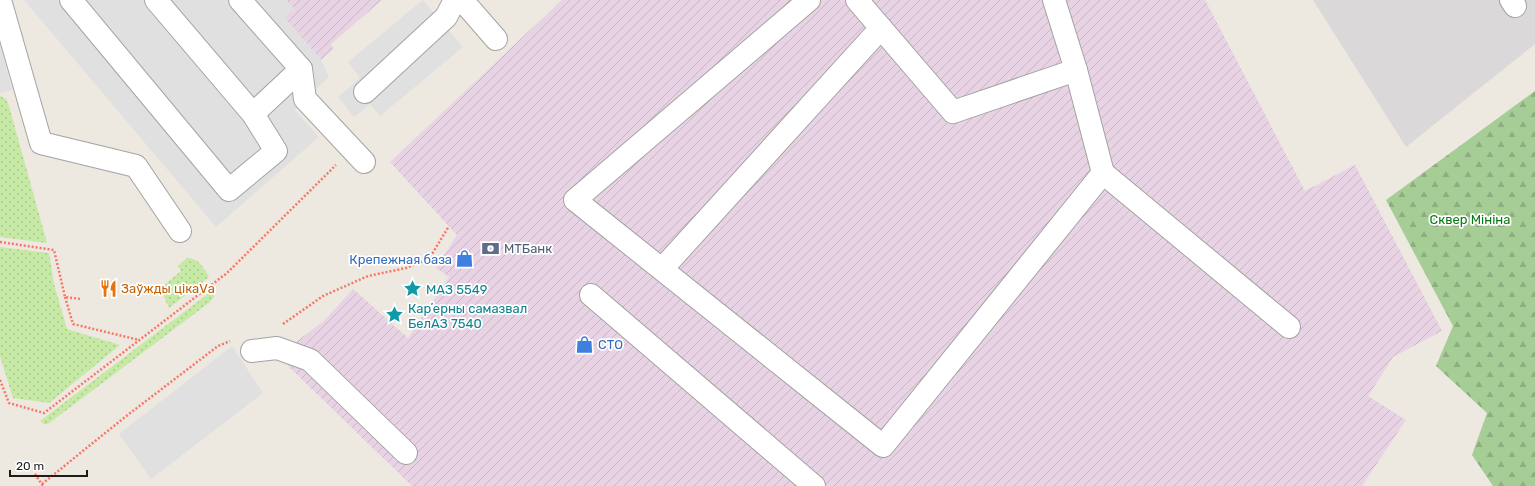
<svg xmlns="http://www.w3.org/2000/svg" width="1535" height="486" viewBox="0 0 1535 486" font-family="Rubik,sans-serif">
<style>
.residential{fill:#dad8d8}
.industrial{fill:url(#industrial-furrows)}
.grass{fill:url(#grass-dots)}
.forest{fill:url(#forest-firs)}
.parking{fill:#e0e0e0}
.lines{fill:none;stroke-linecap:round;stroke-linejoin:round}
.minor-casing{stroke:#a3a3a3;stroke-width:24}
.path{stroke:#fa7565;stroke-width:2.5;stroke-dasharray:2 2;stroke-linecap:butt}
.minor{stroke:#fff;stroke-width:22}
.labels{text-anchor:middle;dominant-baseline:central;stroke-width:3.5;stroke-linejoin:round;paint-order:stroke}
.park-label{font-size:13px;fill:#0a7914;stroke:#fff}
.service-label{font-size:13px;fill:#4e5e75;stroke:#fff;text-anchor:start}
.shop-label{font-size:13px;fill:#366cbe;stroke:#fff;text-anchor:end}
.food-label{font-size:13px;fill:#c56008;stroke:#fff;text-anchor:start}
.culture-label{font-size:13px;fill:#0d838f;stroke:#fff;text-anchor:start}
</style>
<defs>
<pattern id="industrial-furrows" width="10" height="10" patternUnits="userSpaceOnUse"><rect width="10" height="10" fill="#e7d3e3"/><path d="M-1 1l2-2M0 10L10 0M9 11l2-2" fill="none" stroke="#c6b5c2"/></pattern>
<pattern id="grass-dots" width="8" height="8" patternUnits="userSpaceOnUse"><rect width="8" height="8" fill="#c6e9a5"/><path d="M2 2h.1M6 6h.1" fill="none" stroke="#aac78d" stroke-width="1.8" stroke-linecap="round"/></pattern>
<pattern id="forest-firs" width="22" height="20" patternUnits="userSpaceOnUse"><rect width="22" height="20" fill="#a5cd95"/><path d="M5 1l3.5 6h-7zM16 11l3.5 6h-7z" fill="#8daf80"/></pattern>
</defs>
<rect width="100%" height="100%" fill="#ede9e1"/>
<!-- residential -->
<polygon class="residential" points="1313,0 1535,0 1535,44 1406,147"/>
<!-- industrial -->
<g class="industrial">
<polygon points="286,0 382,0 331,44 333,49 321,60 284,17 294,9"/>
<polygon points="562,0 1205,0 1305,191 1355,165 1442,331 1393,357 1368,396 1406,420 1362,486 412,486 286,364 296,342 324,321 353,289 408,338 449,277 436,268 457,235 390,162"/>
</g>
<!-- grass -->
<g class="grass">
<polygon points="0,96 6,99 9,106 47,243 0,237"/>
<polygon points="0,247 49,253 54,284 67,329 120,345 49,403 13,398 0,356"/>
<path d="M187,258C198,257 205,269 209,277L169,308L164,297L163,286L181,271L178,266Z"/>
<polygon points="213,290 214,297 210,302 48,424 44,424 40,421"/>
</g>
<!-- forest -->
<polygon class="forest" points="1535,91 1535,486 1493,486 1472,455 1487,413 1436,366 1453,326 1386,200"/>
<!-- parking -->
<g class="parking">
<polygon points="24,0 286,0 294,9 284,17 321,60 329,77 305,99 295,110 319,137 216,227"/>
<polygon points="423,0 463,47 380,116 370,104 354,117 338,97 360,78 348,62"/>
<polygon points="0,44 12,90 0,93"/>
<polygon points="232,346 263,393 151,479 119,434"/>
</g>
<g class="lines">
<defs>
<g id="minor">
<polyline points="0,0 41,143 136,166 180,231"/>
<polyline points="71,0 229,190 276,151 253,114 156,0"/>
<polyline points="240,0 301,69"/>
<polyline points="462,0 496,39"/>
<polyline points="809,0 575,200 883,446 1103,173"/>
<polyline points="857,0 953,112 1076,70"/>
<polyline points="1054,0 1076,70 1103,173 1289,327"/>
<polyline points="1511,0 1515,6"/>
<polyline points="365,92 446,17 455,0"/>
<polyline points="253,114 301,69 305,99 364,162"/>
<polyline points="662,269 881,28"/>
<polyline points="591,295 814,486"/>
<polyline points="252,351 277,348 310,360 406,453"/>
</g>
</defs>
<!-- minor casing -->
<use href="#minor" class="minor-casing"/>
<!-- path -->
<g class="path">
<polyline points="0,242 54,250 65,297 81,299"/>
<polyline points="65,297 73,324 139,340"/>
<polyline points="283,324 323,296 368,276 406,268 429,259 449,226"/>
<polyline points="0,380 9,403 44,413 227,273 336,165"/>
<polyline points="35,474 43,486"/>
<polyline points="42,484 125,417 218,346 230,341"/>
</g>
<!-- minor -->
<use href="#minor" class="minor"/>
</g>
<!-- icons -->
<defs>
<symbol id="bank-bare" viewBox="-9 -9 18 18"><path d="M-6-4H6V4H-6ZM0-2.3a2.3 2.3 0 1 0 0 4.6a2.3 2.3 0 1 0 0-4.6Z" fill="#5c6f8a" stroke="#fff" stroke-width="2.5" paint-order="stroke"/></symbol>
<symbol id="shop-bare" viewBox="-9 -9 18 18"><path d="M-5-2.5h2.3a2.7 3.5 0 0 1 5.4 0H5L5.5 6h-11ZM-1.5-2.5h3a1.5 2.3 0 0 0-3 0Z" fill="#3f7fe0" stroke="#fff" stroke-width="2.5" paint-order="stroke"/></symbol>
<symbol id="restaurant-bare" viewBox="-9 -9 18 18"><path d="M-5-6h1v4h1v-4h1v4h1v-4h1v5L-1.5 .5V6h-2V.5L-5-1ZM5-6V6H3V1.5H1.5Q1.5-4 5-6Z" fill="#e8710a" stroke="#fff" stroke-width="2.5" paint-order="stroke"/></symbol>
<symbol id="sight-bare" viewBox="-9 -9 18 18"><path d="M0-6L1.8-2.2L6-1.7L2.9 1.2L3.7 5.4L0 3.3L-3.7 5.4L-2.9 1.2L-6-1.7L-1.8-2.2Z" fill="#0f9aa8" stroke="#fff" stroke-width="2.5" paint-order="stroke"/></symbol>
</defs>
<g fill-rule="evenodd">
<use href="#bank-bare" x="478" y="236" width="25" height="25"/>
<use href="#shop-bare" x="452" y="246" width="25" height="25"/>
<use href="#restaurant-bare" x="96" y="276" width="25" height="25"/>
<use href="#sight-bare" x="400" y="276" width="25" height="25"/>
<use href="#sight-bare" x="382" y="302" width="25" height="25"/>
<use href="#shop-bare" x="572" y="332" width="25" height="25"/>
</g>
<g class="labels">
<!-- park labels -->
<g class="park-label">
<text x="1470" y="219">Сквер Мініна</text>
</g>
<!-- service labels -->
<g class="service-label">
<text x="504" y="248">МТБанк</text>
</g>
<!-- shop labels -->
<g class="shop-label">
<text x="452" y="259">Крепежная база</text>
<text x="598" y="344" text-anchor="start">СТО</text>
</g>
<!-- food labels -->
<g class="food-label">
<text x="121" y="288">Заўжды цікаVа</text>
</g>
<!-- culture labels -->
<g class="culture-label">
<text x="426" y="289">МАЗ 5549</text>
<text x="408" y="308">Карʼерны самазвал<tspan x="408" dy="15">БелАЗ 7540</tspan></text>
</g>
</g>
<!-- scale -->
<path d="M10 470v6h77v-6" fill="none" stroke="#1c1c1c" stroke-width="2"/>
<text x="16" y="470" font-size="12" fill="#1c1c1c" stroke="#ffffff" stroke-width="3" paint-order="stroke">20 m</text>
</svg>
